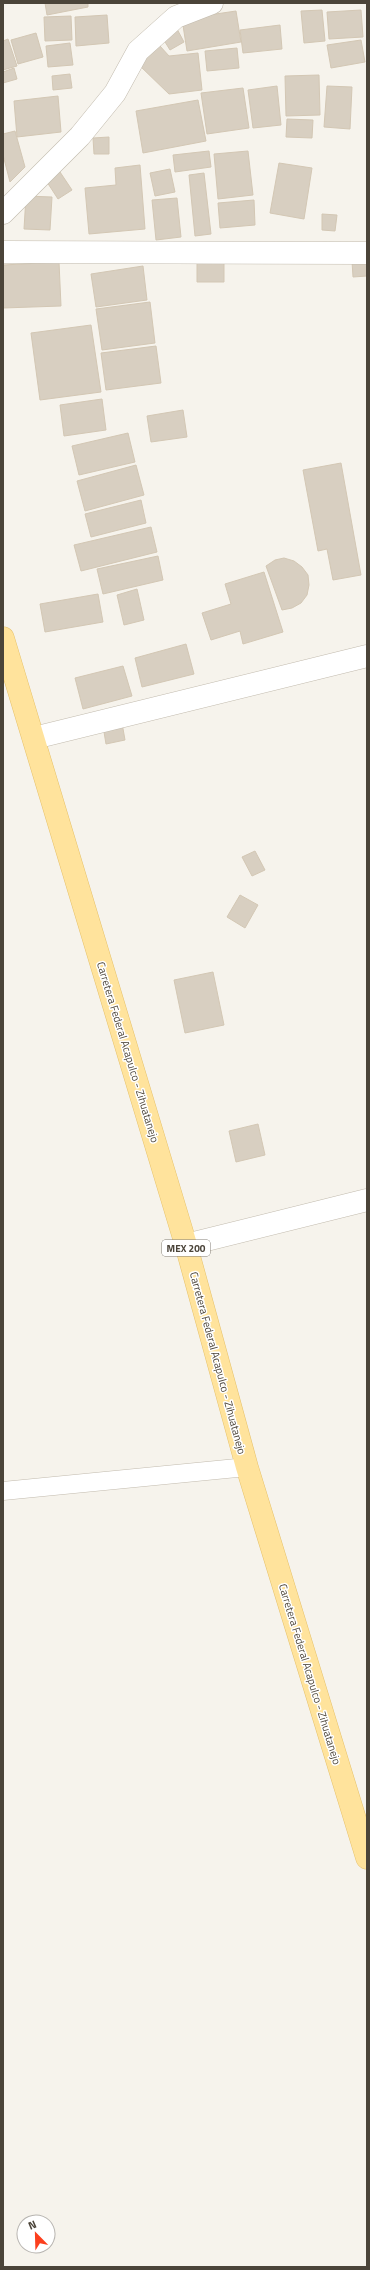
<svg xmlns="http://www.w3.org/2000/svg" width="370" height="2270" viewBox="0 0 370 2270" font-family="'Titillium Web',sans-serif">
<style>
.building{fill:#d8cfc1;stroke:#d3c7b4}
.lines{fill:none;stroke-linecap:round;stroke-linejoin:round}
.lane-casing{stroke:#c2bbae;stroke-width:19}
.street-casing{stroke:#c2bbae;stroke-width:23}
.primary-casing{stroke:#e6c16a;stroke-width:23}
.lane{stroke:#fff;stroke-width:18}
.street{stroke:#fff;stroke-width:22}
.primary{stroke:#ffe39c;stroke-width:22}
.labels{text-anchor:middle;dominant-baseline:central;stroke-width:3;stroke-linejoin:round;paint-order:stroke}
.shield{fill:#fff;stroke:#817c74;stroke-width:1}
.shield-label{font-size:10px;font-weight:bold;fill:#4b4439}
.street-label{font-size:11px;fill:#4b4439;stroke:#fff}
</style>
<rect width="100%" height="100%" fill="#f6f3ec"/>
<!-- building -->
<g class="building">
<polygon points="45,3 88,3 88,7 47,15"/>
<polygon points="322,10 325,41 304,43 301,11"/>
<polygon points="361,10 363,37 329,39 327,12"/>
<polygon points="236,11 241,42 187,51 182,19"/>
<polygon points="107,15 109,43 76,46 75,17"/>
<polygon points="71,16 72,40 45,41 44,17"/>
<polygon points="280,25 282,49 243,53 240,30"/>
<polygon points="177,29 184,42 170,50 162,37"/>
<polygon points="36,33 43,57 18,64 11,40"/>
<polygon points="8,39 17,66 3,70 3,41"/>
<polygon points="361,40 365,62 331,68 327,45"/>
<polygon points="70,43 73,65 48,67 46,46"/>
<polygon points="160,46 169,56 198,53 202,90 169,94 139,65"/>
<polygon points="237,48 239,68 207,71 205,51"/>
<polygon points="14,68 17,79 3,83 3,72"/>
<polygon points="70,74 72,88 53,90 52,76"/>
<polygon points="319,75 320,115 286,116 285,76"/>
<polygon points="277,86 281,125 253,128 248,90"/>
<polygon points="327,86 352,87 350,129 324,127"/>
<polygon points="243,88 249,128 207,134 201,93"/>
<polygon points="58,96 61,132 17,137 14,101"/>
<polygon points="198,100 206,141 143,153 136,111"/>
<polygon points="287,119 313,120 312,138 286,137"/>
<polygon points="15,131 25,167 10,182 3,155 3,134"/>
<polygon points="109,137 109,154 94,154 93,138"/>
<polygon points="209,151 211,167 175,172 173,155"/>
<polygon points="248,151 253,195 218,199 214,154"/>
<polygon points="279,163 312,168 304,219 270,213"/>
<polygon points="140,165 145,229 89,234 85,188 116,185 115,168"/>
<polygon points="170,169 175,192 155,196 150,173"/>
<polygon points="60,172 72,190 58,199 47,182"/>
<polygon points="204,173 211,234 195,236 189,175"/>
<polygon points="26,196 52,197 50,230 24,229"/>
<polygon points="177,198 181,237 156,240 152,200"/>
<polygon points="254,200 255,225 220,228 218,203"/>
<polygon points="322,214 337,215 335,231 322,230"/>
<polygon points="367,260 367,276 353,277 352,261"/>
<polygon points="197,261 224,262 224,282 197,282"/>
<polygon points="59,262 61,306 3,308 3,265"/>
<polygon points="143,266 147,300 96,307 91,274"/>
<polygon points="150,302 155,343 102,350 96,309"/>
<polygon points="91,325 101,392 40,400 31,333"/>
<polygon points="156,346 161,383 106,390 101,353"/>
<polygon points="102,399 106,430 64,436 60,405"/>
<polygon points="183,410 187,437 151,442 147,416"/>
<polygon points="128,433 135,462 79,475 72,446"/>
<polygon points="341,463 361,575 333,580 327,549 318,551 303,470"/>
<polygon points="136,465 144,495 85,511 77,481"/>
<polygon points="141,500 146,523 91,537 85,514"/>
<polygon points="151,527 157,552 81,571 74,545"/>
<polygon points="158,556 163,580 103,594 97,569"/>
<polygon points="284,558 294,561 302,567 308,575 309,585 307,595 301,603 292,608 282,610 266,566 275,560"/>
<polygon points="264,572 283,632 243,644 240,631 211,640 202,613 231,604 225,584"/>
<polygon points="137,589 144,620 124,625 117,595"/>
<polygon points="98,594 103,622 45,632 40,604"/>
<polygon points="186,644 194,674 142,687 135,658"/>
<polygon points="123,666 132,696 83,709 75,678"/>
<polygon points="122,723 125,740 106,744 103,726"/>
<polygon points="255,851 265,870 252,876 242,857"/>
<polygon points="240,895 258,905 245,928 227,917"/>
<polygon points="213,972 224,1025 185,1033 174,980"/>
<polygon points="258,1124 265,1155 236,1162 229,1131"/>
</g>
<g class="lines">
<defs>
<polyline id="lane" points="3,1491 247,1467"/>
<g id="street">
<polyline points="3,213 80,136 115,93 138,51 176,17 212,3"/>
<polyline points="3,252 367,253"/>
<polyline points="34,738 367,656"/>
<polyline points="186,1245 367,1200"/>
</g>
<polyline id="primary" points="3,638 186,1245 247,1467 367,1858"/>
</defs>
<!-- lane casing -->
<use href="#lane" class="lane-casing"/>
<!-- street casing -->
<use href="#street" class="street-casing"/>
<!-- primary casing -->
<use href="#primary" class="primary-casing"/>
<!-- lane -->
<use href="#lane" class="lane"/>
<!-- street -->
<use href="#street" class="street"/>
<!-- primary -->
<use href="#primary" class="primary"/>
</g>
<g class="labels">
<!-- shield labels -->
<rect class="shield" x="162" y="1240" width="48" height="16" rx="3"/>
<g class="shield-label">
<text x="186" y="1248">MEX 200</text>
</g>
<!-- street labels -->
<g class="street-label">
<text transform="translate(128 1052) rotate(73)">Carretera Federal Acapulco - Zihuatanejo</text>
<text transform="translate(218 1363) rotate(75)">Carretera Federal Acapulco - Zihuatanejo</text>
<text transform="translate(310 1674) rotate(73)">Carretera Federal Acapulco - Zihuatanejo</text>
</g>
</g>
<!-- border -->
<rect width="370" height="2270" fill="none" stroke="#4b4439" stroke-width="8"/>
<!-- north arrow -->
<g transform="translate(36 2234) rotate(337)"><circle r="19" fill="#ffffff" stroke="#b7b4b0"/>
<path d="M0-3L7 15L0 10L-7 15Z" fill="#fc3f1d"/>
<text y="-6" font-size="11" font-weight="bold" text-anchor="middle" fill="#4b4439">N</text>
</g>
</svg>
